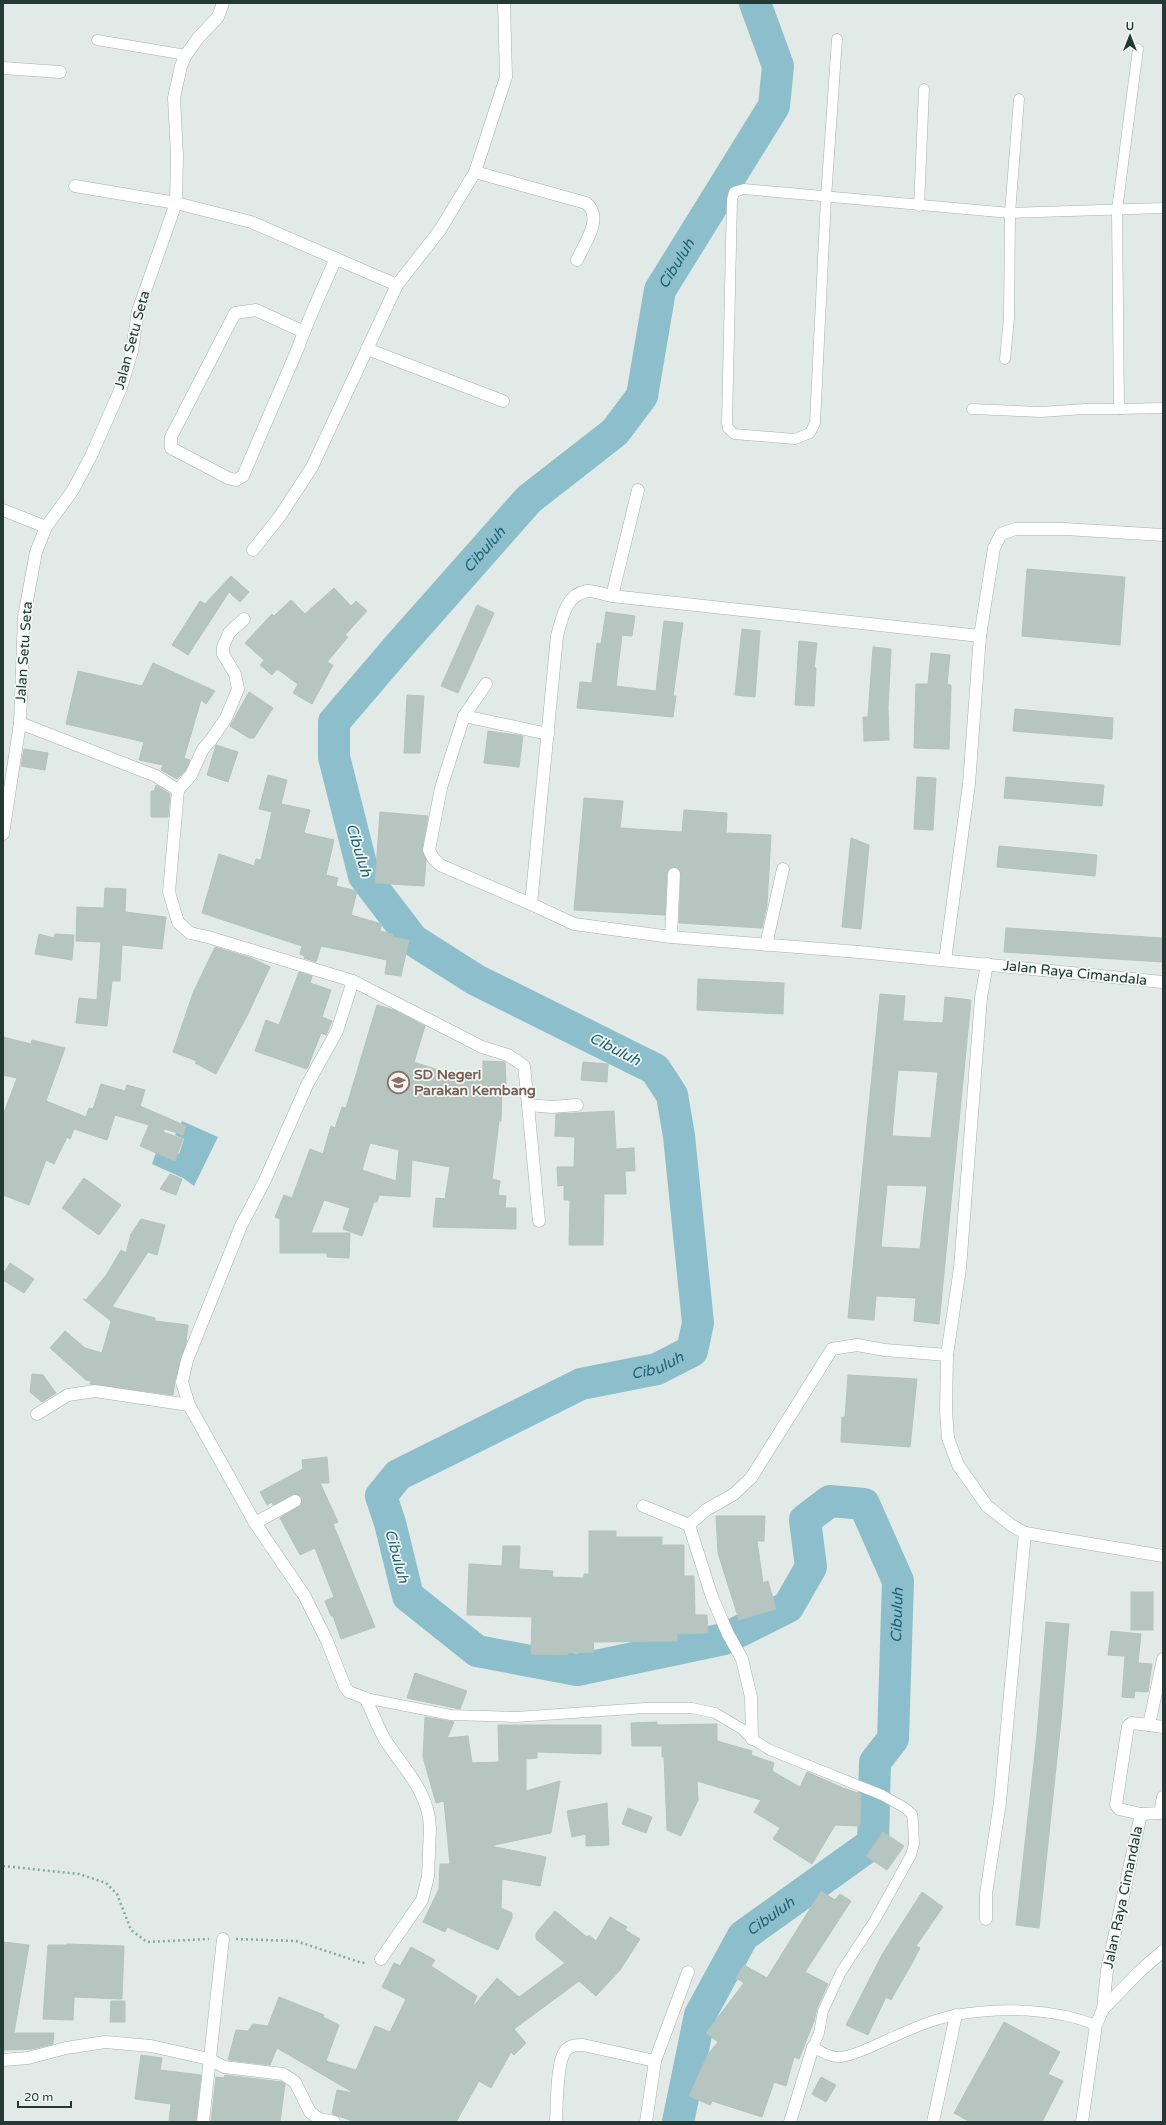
<svg xmlns="http://www.w3.org/2000/svg" width="1166" height="2125" viewBox="0 0 1166 2125" font-family="'Varela Round',sans-serif">
<style>
.water{fill:#8cbfcb}
.lines{fill:none;stroke-linecap:round;stroke-linejoin:round}
.river{stroke:#8cbfcb;stroke-width:32}
.building{fill:#b6c5bf;stroke:#b4c3bd;fill-rule:evenodd}
.lane-casing{stroke:#a4b1ad;stroke-width:11}
.street-casing{stroke:#a4b1ad;stroke-width:13}
.secondary-casing{stroke:#a0b5ae;stroke-width:13}
.path{stroke:#83aba1;stroke-width:2.5;stroke-dasharray:2 3;stroke-linecap:butt}
.lane{stroke:#fff;stroke-width:10}
.street{stroke:#fff;stroke-width:12}
.secondary{stroke:#fff;stroke-width:12}
.labels{text-anchor:middle;dominant-baseline:central;stroke-width:3.5;stroke-linejoin:round;paint-order:stroke}
.street-label{font-size:14px;fill:#223934;stroke:#f1f7f4}
.education-label{font-size:14px;font-weight:bold;fill:#785e54;stroke:#f1f7f4;text-anchor:start}
.water-label{font-size:15px;font-style:italic;fill:#216070;stroke:#f1f7f4}
</style>
<rect width="100%" height="100%" fill="#e1eae6"/>
<!-- water -->
<polygon class="water" points="182,1121 218,1137 194,1186 183,1178 152,1164 158,1147 179,1154 184,1139 175,1135"/>
<g class="lines">
<!-- river -->
<path class="river" id="s1" d="M678,2122L700,2015L743,1936L873,1843L875,1762L893,1739L898,1581L864,1504L830,1501L805,1520L811,1567L788,1607L724,1639L577,1670L477,1651L408,1596L390,1523L381,1496L398,1475L581,1384L657,1369L692,1351L698,1323L679,1136L672,1095L655,1069L476,980L413,940L364,876L334,757V722L399,646L529,499L615,432L642,396L660,290L774,106L778,66L755,3"/>
</g>
<!-- building -->
<g class="building">
<polygon points="1027,569 1125,577 1120,645 1022,636"/>
<polygon points="231,576 249,592 240,602 229,592 188,655 172,645 200,601 205,604"/>
<polygon points="334,588 351,606 356,601 367,611 345,635 348,637 327,662 333,665 312,704 293,693 298,684 277,669 272,675 260,665 264,660 245,643 272,614 274,616 291,600 305,614"/>
<polygon points="477,605 494,613 458,693 441,686"/>
<polygon points="606,612 635,616 632,636 622,635 616,686 656,691 664,621 683,623 673,696 676,696 673,717 577,708 580,682 592,683 597,643 601,644"/>
<polygon points="742,629 760,631 755,697 735,695"/>
<polygon points="799,641 817,643 814,668 816,668 814,706 795,705"/>
<polygon points="873,647 891,649 888,708 889,740 864,741 863,717 868,717"/>
<polygon points="931,653 950,655 947,684 951,685 949,749 914,748 916,684 928,684"/>
<polygon points="153,663 215,691 206,704 201,700 184,758 190,760 185,771 177,779 161,770 163,765 139,760 144,742 66,724 78,671 142,686"/>
<polygon points="249,692 273,708 254,738 249,738 230,726"/>
<polygon points="407,695 424,696 420,753 404,753"/>
<polygon points="1015,709 1113,718 1112,739 1013,731"/>
<polygon points="488,731 523,736 519,767 484,763"/>
<polygon points="216,745 238,752 228,782 207,775"/>
<polygon points="24,749 48,753 45,770 21,766"/>
<polygon points="268,775 287,780 281,804 310,810 304,833 334,840 326,875 338,878 336,886 357,891 351,915 382,924 380,931 393,934 393,937 409,940 401,976 385,974 387,960 345,951 321,946 316,962 304,958 305,956 300,954 302,946 202,913 219,854 254,866 256,859 261,860 272,812 259,809"/>
<polygon points="917,777 936,778 933,830 914,829"/>
<polygon points="1006,777 1104,785 1102,806 1004,798"/>
<polygon points="156,785 170,794 168,817 151,817 151,791 154,791"/>
<polygon points="584,798 623,801 620,828 682,832 684,810 727,813 726,833 771,835 767,905 762,928 679,923 681,874 678,868 675,867 670,868 667,873 665,915 574,910"/>
<polygon points="380,812 428,816 422,849 426,860 424,886 375,883"/>
<polygon points="851,838 869,845 861,929 842,927"/>
<polygon points="999,846 1097,855 1095,876 997,867"/>
<polygon points="105,888 126,889 125,912 166,917 162,949 122,945 120,981 112,981 107,1026 76,1023 79,998 97,1000 101,942 76,941 77,907 104,908"/>
<polygon points="1006,928 1163,938 1163,962 1004,952"/>
<polygon points="39,934 54,938 55,934 74,935 72,960 35,954"/>
<polygon points="215,947 251,958 270,967 247,1016 216,1074 195,1063 197,1061 173,1052 193,993"/>
<polygon points="299,972 312,976 310,983 331,990 322,1017 332,1021 326,1035 321,1033 307,1069 255,1051 266,1020 279,1025"/>
<polygon points="698,979 784,983 783,1014 697,1010"/>
<path d="M880,994L905,996L903,1021L943,1023L945,997L971,1000L939,1324L914,1321L916,1298L876,1296L874,1320L848,1318ZM898,1070L938,1072L931,1138L892,1136ZM887,1185L927,1186L920,1249L881,1247Z"/>
<path d="M377,1005L394,1010L425,1026L414,1062L459,1077L483,1078V1061L505,1062L506,1084H502L501,1121H499L492,1179L500,1181L498,1195L506,1196L505,1208H516V1229L433,1227L436,1198L445,1199L450,1167L412,1160L410,1197L379,1195L377,1202H374L362,1236L343,1229L350,1208L324,1200L311,1233H350L349,1258L327,1257V1253H280V1219L275,1217L284,1195L292,1198L310,1149L323,1154L331,1126L335,1128L342,1107L346,1108ZM370,1143L399,1150L396,1181L362,1170Z"/>
<polygon points="3,1037 31,1044 32,1040 65,1048 46,1101 86,1117 89,1108 93,1109 101,1084 125,1091 127,1085 145,1090 140,1106 186,1126 183,1135 165,1129 163,1132 183,1139 175,1161 140,1146 149,1125 115,1115 107,1140 74,1129 70,1139 67,1137 54,1164 46,1160 29,1205 3,1195 3,1115 17,1078 3,1075"/>
<polygon points="583,1062 608,1064 607,1082 581,1080"/>
<polygon points="614,1111 616,1149 634,1148 635,1171 625,1171 626,1194 604,1194 603,1245 569,1245 570,1200 564,1200 564,1185 558,1186 557,1167 574,1167 575,1137 555,1136 556,1114"/>
<polygon points="170,1174 182,1179 176,1195 160,1189"/>
<polygon points="84,1178 121,1205 99,1235 62,1208"/>
<polygon points="141,1219 165,1225 157,1255 148,1252 112,1307 155,1318 155,1321 188,1325 186,1343 175,1380 173,1395 90,1384 91,1381 86,1380 50,1348 65,1331 85,1348 102,1353 111,1321 83,1299 86,1300 107,1274 121,1250 126,1253 131,1234"/>
<polygon points="10,1263 34,1279 24,1293 3,1280 3,1274"/>
<polygon points="32,1374 43,1375 56,1393 42,1402 30,1392"/>
<polygon points="848,1375 917,1379 910,1447 841,1442 842,1417 845,1417"/>
<polygon points="327,1457 329,1483 320,1483 338,1522 333,1524 375,1627 341,1639 333,1616 331,1616 325,1601 334,1597 315,1548 300,1555 280,1518 301,1505 301,1497 295,1494 273,1505 272,1502 267,1505 260,1492 303,1469 302,1460"/>
<polygon points="716,1516 765,1516 764,1541 757,1541 763,1583 768,1581 776,1609 739,1620 718,1553"/>
<polygon points="589,1531 616,1531 616,1537 662,1537 662,1545 684,1545 684,1576 694,1576 695,1615 707,1615 708,1633 677,1634 677,1641 593,1642 594,1652 568,1653 567,1655 531,1654 532,1617 467,1615 469,1564 502,1566 503,1546 520,1546 519,1569 553,1571 552,1577 584,1578 584,1574 589,1574"/>
<rect x="1131" y="1592" width="22" height="38"/>
<polygon points="1046,1622 1069,1624 1061,1720 1039,1928 1016,1925 1037,1735"/>
<polygon points="1111,1631 1141,1634 1138,1663 1152,1664 1148,1692 1135,1691 1134,1698 1122,1697 1125,1656 1108,1655"/>
<polygon points="415,1673 467,1691 460,1709 407,1698"/>
<polygon points="425,1717 454,1722 447,1738 468,1736 472,1763 499,1762 498,1725 601,1725 601,1754 537,1752 537,1758 526,1759 526,1791 560,1781 551,1833 490,1846 546,1857 540,1886 502,1879 501,1908 512,1913 512,1918 498,1950 447,1927 445,1932 423,1922 439,1889 440,1864 450,1864 444,1801 436,1803 423,1757"/>
<polygon points="657,1722 657,1725 717,1724 717,1741 752,1751 751,1755 774,1763 772,1771 800,1787 807,1772 843,1788 861,1794 860,1826 835,1825 812,1864 773,1839 780,1828 754,1812 761,1800 697,1781 698,1800 681,1836 667,1830 664,1757 662,1757 662,1746 632,1746 631,1723"/>
<polygon points="607,1803 609,1845 586,1846 586,1834 572,1837 567,1811"/>
<polygon points="628,1808 652,1817 646,1833 622,1824"/>
<polygon points="883,1832 904,1846 887,1870 866,1856"/>
<polygon points="821,1891 835,1900 840,1894 851,1901 805,1972 828,1984 817,2008 814,2021 799,2059 794,2057 786,2086 774,2082 762,2117 712,2101 710,2105 689,2096 708,2054 718,2042 706,2033 744,1983 736,1978 744,1965 767,1978"/>
<polygon points="922,1892 943,1907 916,1946 920,1948 911,1965 891,2000 886,1997 868,2035 846,2025 883,1953"/>
<polygon points="555,1911 587,1937 589,1935 596,1941 610,1917 627,1927 625,1930 640,1939 620,1970 596,1996 579,1981 514,2029 526,2043 514,2055 511,2052 491,2088 479,2081 456,2122 349,2122 350,2120 332,2114 337,2090 354,2093 277,2048 270,2065 228,2060 236,2030 248,2031 253,2024 268,2026 279,1997 324,2015 323,2017 339,2025 326,2061 356,2070 375,2026 390,2032 406,1999 382,1987 394,1963 400,1966 411,1947 435,1960 431,1966 477,1996 472,2008 497,1978 519,1997 565,1963 536,1939 536,1933"/>
<polygon points="3,1942 29,1945 14,2033 54,2033 53,2044 32,2049 3,2050"/>
<polygon points="67,1944 124,1946 122,1999 74,1997 73,2020 43,2019 48,1945 67,1945"/>
<polygon points="111,2001 125,2001 125,2022 110,2022"/>
<polygon points="1004,2022 1060,2052 1048,2074 1063,2081 1042,2122 970,2122 954,2113"/>
<polygon points="141,2055 162,2058 160,2070 201,2075 196,2122 169,2122 171,2104 135,2099"/>
<polygon points="225,2075 282,2082 285,2084 280,2122 211,2122 216,2077 224,2078"/>
<polygon points="821,2077 836,2085 826,2102 812,2094"/>
</g>
<g class="lines">
<defs>
<g id="lane">
<polyline points="837,39 826,198 815,423 810,433 795,439 734,434 728,428 727,423 732,200 734,192 744,189 1010,213 1163,208"/>
<polyline points="97,40 186,55"/>
<polyline points="1138,49 1117,210 1119,409 1163,408"/>
<polyline points="919,206 924,89"/>
<polyline points="1005,359 1009,318 1010,213 1019,99"/>
<polyline points="972,409 1041,412 1085,409 1119,409"/>
<path d="M365,1698L451,1715L516,1717L645,1708H692L715,1713L742,1729L752,1739L770,1750L882,1795L905,1808L912,1814L913,1822L914,1844L911,1855L875,1920L841,1972L823,2011L819,2033L813,2047C822,2052 831,2058 841,2057C856,2055 871,2047 884,2041C907,2031 930,2020 955,2015C1001,2007 1053,2008 1096,2025"/>
</g>
<g id="street">
<polyline points="3,68 60,72"/>
<path d="M475,172L586,203C604,217 585,243 577,260"/>
<polyline points="75,186 176,203 251,222 397,285 440,230 475,172 506,77 504,3"/>
<path d="M304,332L256,310L235,313L171,437V448L228,478L236,480L243,476L298,348C309,317 323,288 336,258"/>
<polyline points="367,349 503,401"/>
<polyline points="3,510 46,527"/>
<polyline points="253,550 280,516 312,467 397,285"/>
<polyline points="612,596 638,490"/>
<path d="M980,636L612,596C605,595 594,590 587,591C565,595 562,619 557,636L531,904L574,924L671,937L859,952L1163,982"/>
<polyline points="486,684 464,716 548,734"/>
<polyline points="464,716 441,788 429,850 433,858 440,865 531,904"/>
<polyline points="20,723 156,776 178,790 169,892 178,922 190,933 208,937 353,981 482,1047 508,1055 524,1066 528,1105 552,1107 577,1105"/>
<polyline points="178,790 191,775 203,749 211,740 226,718 238,689 235,674 223,654 223,647 229,633 244,619"/>
<polyline points="3,834 20,723 24,617 36,552 46,527 73,490 91,456 121,388 132,351 138,311 176,203 177,156 174,98 181,66 186,55 198,38 218,17 223,3"/>
<polyline points="671,937 674,874"/>
<polyline points="766,945 783,869"/>
<polyline points="945,960 969,784 980,636 994,548 1001,534 1015,529 1065,529 1163,535"/>
<path d="M353,981L337,1031L307,1085L265,1180L241,1226L187,1360L182,1382L189,1405L255,1523L304,1595L327,1641L345,1687L349,1692L365,1698C372,1711 377,1725 384,1738C402,1767 429,1791 430,1828L428,1877L422,1900L381,1959"/>
<polyline points="528,1105 539,1221"/>
<polyline points="37,1414 68,1395 95,1391 189,1405"/>
<polyline points="643,1506 689,1525 712,1597 728,1634 742,1659 751,1697 752,1739"/>
<polyline points="255,1523 295,1501"/>
<polyline points="689,1525 706,1510 734,1494 751,1478 832,1349 857,1345 885,1350 947,1355"/>
<polyline points="1025,1533 1163,1556"/>
<polyline points="1149,1725 1163,1727"/>
<polyline points="1141,1814 1160,1813 1163,1797"/>
<polyline points="986,1919 986,1894 1000,1802 1025,1533 1011,1525 987,1506 958,1465 948,1438 946,1411 947,1355 960,1268 981,998 987,964"/>
<polyline points="1103,2009 1107,1970 1141,1814 1119,1809 1116,1805 1128,1726 1132,1723 1149,1725 1163,1659"/>
<polyline points="3,2060 28,2058 66,2048 105,2042 151,2046 209,2059 224,2067 283,2074 295,2082 310,2112 319,2119 334,2122"/>
<polyline points="203,2122 223,1939"/>
<path d="M556,2122C557,2107 556,2061 566,2050C571,2045 576,2045 583,2045L655,2061"/>
<polyline points="646,2122 655,2061 688,1972"/>
<polyline points="790,2122 813,2047"/>
<polyline points="933,2122 956,2015"/>
</g>
<polyline id="secondary" points="1082,2122 1096,2025 1103,2009 1139,1972 1163,1951"/>
</defs>
<!-- lane casing -->
<use href="#lane" class="lane-casing"/>
<!-- street casing -->
<use href="#street" class="street-casing"/>
<!-- secondary casing -->
<use href="#secondary" class="secondary-casing"/>
<!-- path -->
<g class="path">
<polyline points="3,1866 79,1874 106,1883 117,1894 131,1930 147,1942 209,1939"/>
<polyline points="236,1939 296,1941 362,1963 367,1962"/>
</g>
<!-- lane -->
<use href="#lane" class="lane"/>
<!-- street -->
<use href="#street" class="street"/>
<!-- secondary -->
<use href="#secondary" class="secondary"/>
</g>
<!-- icons -->
<defs>
<symbol id="school-ring" viewBox="-11 -11 22 22"><circle r="9.5" fill="#f1f7f4" stroke="#8d6e63" stroke-width="1.5"/><path d="M0-5L7-2L0 1L-7-2ZM-4 1L0 2.5L4 1V4Q0 6-4 4Z" fill="#8d6e63"/></symbol>
</defs>
<g fill-rule="evenodd">
<use href="#school-ring" x="386" y="1070" width="25" height="25"/>
</g>
<g class="labels">
<!-- street labels -->
<g class="street-label">
<text transform="translate(132 340) rotate(-75)">Jalan Setu Seta</text>
<text transform="translate(24 652) rotate(-86)">Jalan Setu Seta</text>
<text transform="translate(1075 973) rotate(6)">Jalan Raya Cimandala</text>
<text transform="translate(1123 1897) rotate(-78)">Jalan Raya Cimandala</text>
</g>
<!-- education labels -->
<g class="education-label">
<text x="414" y="1074">SD Negeri<tspan x="414" dy="16">Parakan Kembang</tspan></text>
</g>
<!-- water labels -->
<g class="water-label">
<text stroke="none"><textPath href="#s1" startOffset="3125">Cibuluh</textPath></text>
<text stroke="none"><textPath href="#s1" startOffset="2765">Cibuluh</textPath></text>
<text transform="translate(359 850) rotate(73)">Cibuluh</text>
<text transform="translate(615 1049) rotate(27)">Cibuluh</text>
<text stroke="none"><textPath href="#s1" startOffset="1696">Cibuluh</textPath></text>
<text transform="translate(397 1556) rotate(75)">Cibuluh</text>
<text stroke="none"><textPath href="#s1" startOffset="593">Cibuluh</textPath></text>
<text stroke="none"><textPath href="#s1" startOffset="233">Cibuluh</textPath></text>
</g>
</g>
<!-- border -->
<rect width="1166" height="2125" fill="none" stroke="#223934" stroke-width="8"/>
<!-- north arrow -->
<g transform="translate(1130 36)" stroke="#f1f7f4" stroke-width="3" paint-order="stroke">
<path d="M0-3L7 15L0 10L-7 15Z" fill="#223934"/>
<text y="-6" font-size="11" font-weight="bold" text-anchor="middle" fill="#223934">U</text>
</g>
<!-- scale -->
<path d="M18 2101v6h53v-6" fill="none" stroke="#223934" stroke-width="2"/>
<text x="24" y="2101" font-size="12" fill="#223934" stroke="#f1f7f4" stroke-width="3" paint-order="stroke">20 m</text>
</svg>
